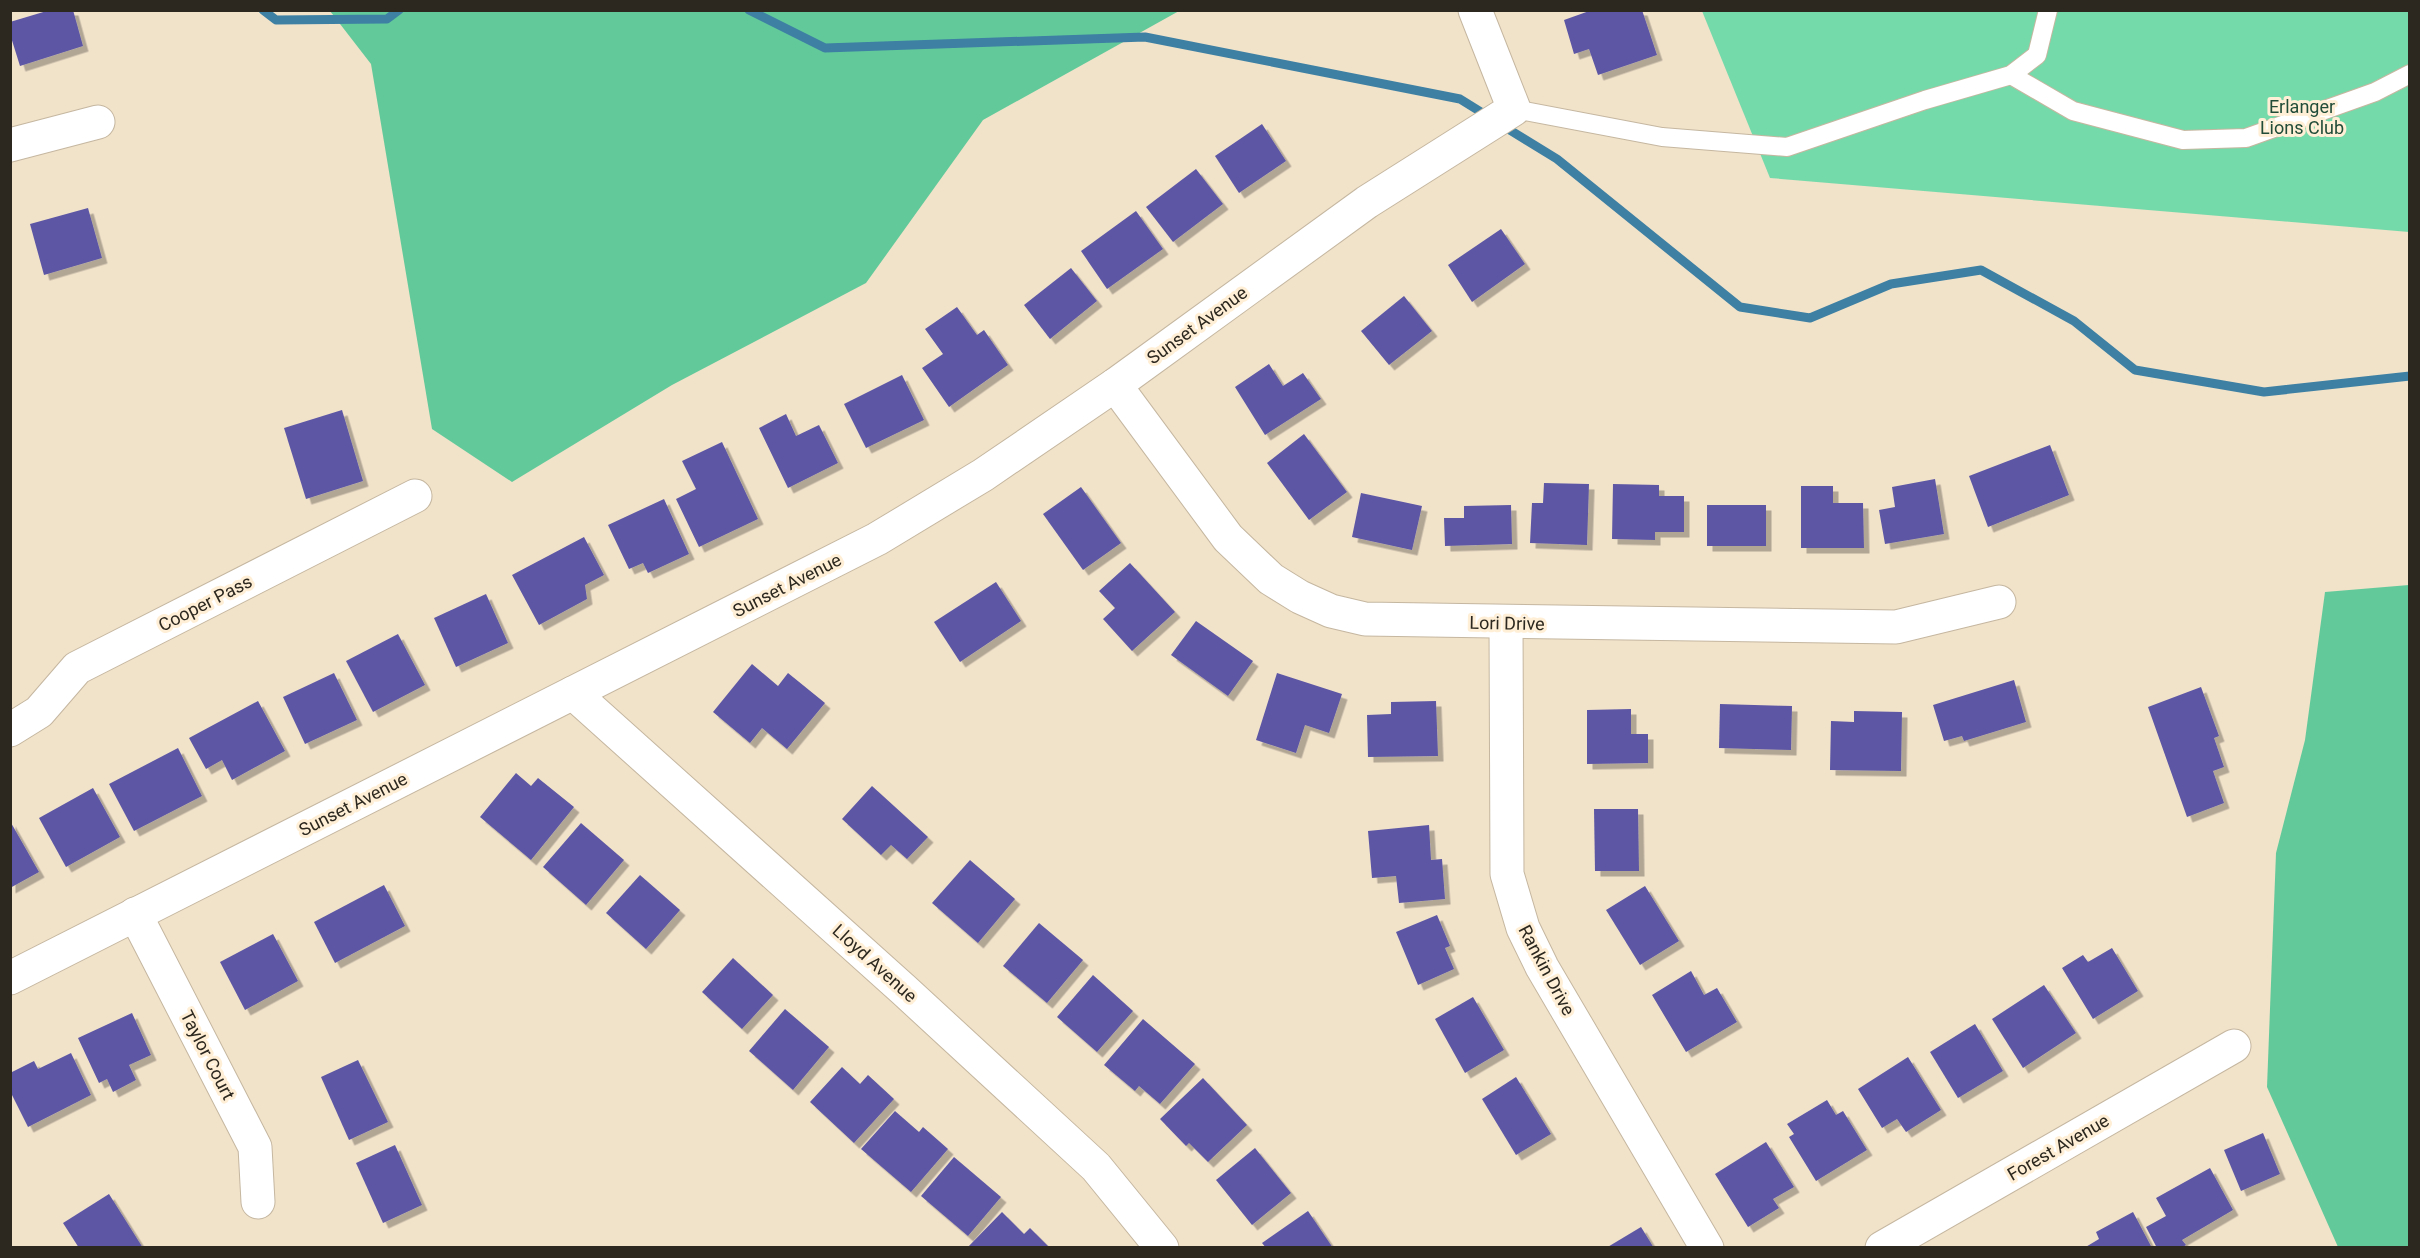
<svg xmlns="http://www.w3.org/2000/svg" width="2420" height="1258" viewBox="0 0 2420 1258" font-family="Roboto,sans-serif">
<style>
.green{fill:#75daaa}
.forest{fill:#62ca9a}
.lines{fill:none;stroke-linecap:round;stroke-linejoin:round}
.stream{stroke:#3d80a3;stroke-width:9}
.building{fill:#5d57a4;filter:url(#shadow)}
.lane-casing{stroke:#c5b7a0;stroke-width:20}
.street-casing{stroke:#c5b7a0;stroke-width:35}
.lane{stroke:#fff;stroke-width:18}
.street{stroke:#fff;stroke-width:33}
.labels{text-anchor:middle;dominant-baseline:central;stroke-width:6;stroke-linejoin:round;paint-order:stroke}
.park-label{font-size:18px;fill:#214c38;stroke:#ffefd7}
.street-label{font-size:18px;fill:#2d281f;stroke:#ffefd7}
</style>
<defs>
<filter id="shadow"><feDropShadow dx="5.5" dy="5.5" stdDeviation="0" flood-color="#0004"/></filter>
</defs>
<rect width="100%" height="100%" fill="#f1e2ca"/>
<!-- green -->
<polygon class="green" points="1702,11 2409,11 2409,232 1770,178"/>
<!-- forest -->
<g class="forest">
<polygon points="330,11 1179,11 983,120 866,283 672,385 512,482 432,429 371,64"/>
<polygon points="2409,585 2409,1247 2338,1247 2267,1087 2276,853 2305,740 2325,592"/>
</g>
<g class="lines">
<!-- stream -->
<g class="stream">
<polyline points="263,10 276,20 387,19 399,10"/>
<polyline points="749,10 825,48 1145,37 1460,99 1489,117"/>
<polyline points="1500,124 1557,159 1740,307 1810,318 1891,284 1981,270 2074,321 2135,370 2264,392 2410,376"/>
</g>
</g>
<!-- building -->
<g class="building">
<polygon points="50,10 73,10 83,46 20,66 10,34 10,22"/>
<polygon points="1592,10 1642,10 1657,55 1598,75 1589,49 1574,54 1564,20"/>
<polygon points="1262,124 1286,161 1239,193 1215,156"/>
<polygon points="1196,169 1223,204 1173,242 1146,207"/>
<polygon points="88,208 102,258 44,275 30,224"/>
<polygon points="1136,211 1163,249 1107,289 1081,251"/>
<polygon points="1501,229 1525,264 1472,302 1448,265"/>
<polygon points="1071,268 1097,301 1050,339 1024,305"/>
<polygon points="1404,296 1432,331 1389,365 1361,331"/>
<polygon points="957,307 977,335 984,330 1008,365 949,407 922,368 943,354 925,329"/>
<polygon points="1269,364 1283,386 1303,373 1321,399 1265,435 1235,387"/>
<polygon points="902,375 924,420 866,448 844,404"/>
<polygon points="342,410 363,481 306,499 284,428"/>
<polygon points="786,414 796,436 819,425 838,463 788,488 759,428"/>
<polygon points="1304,434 1347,492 1309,520 1267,463"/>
<polygon points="722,442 758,519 699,547 676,499 696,489 682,461"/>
<polygon points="2050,445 2069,495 1988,527 1969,476"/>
<polygon points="1935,479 1944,534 1885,544 1879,510 1895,507 1892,487"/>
<polygon points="1544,483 1589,484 1587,545 1530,543 1532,503 1543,503"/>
<polygon points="1613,484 1659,485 1659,496 1684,496 1684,532 1655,532 1655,540 1612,539"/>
<polygon points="1801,486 1833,486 1833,503 1863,503 1864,548 1801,548"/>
<polygon points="1081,487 1121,543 1083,570 1043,514"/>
<polygon points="1361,493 1422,506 1412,550 1352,537"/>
<polygon points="664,499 689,554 648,573 643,563 629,569 608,525"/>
<polygon points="1511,505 1512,544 1445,546 1444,518 1464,518 1464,506"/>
<rect x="1707" y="505" width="59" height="41"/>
<polygon points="584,537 604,575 585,585 587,599 539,625 512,575"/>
<polygon points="1130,563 1175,612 1132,651 1103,619 1115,608 1099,591"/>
<polygon points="996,582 1021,621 960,662 934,622"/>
<polygon points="486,594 508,643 456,667 434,618"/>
<polygon points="1196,621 1253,661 1228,696 1171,655"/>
<polygon points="398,634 425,685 373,712 346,661"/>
<polygon points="752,664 778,686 788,673 825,703 787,749 762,728 750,743 713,712"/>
<polygon points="334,673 357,720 305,744 283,697"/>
<polygon points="1277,673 1342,694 1329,733 1305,725 1296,753 1256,740"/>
<polygon points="2014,680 2026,722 1964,741 1962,736 1944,741 1933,705"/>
<polygon points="2201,687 2219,736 2214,738 2224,767 2213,771 2224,803 2187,817 2148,707"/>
<polygon points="258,701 285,751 232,780 222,760 206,769 189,738"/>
<polygon points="1436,701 1438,756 1368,757 1367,715 1391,714 1391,702"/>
<polygon points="1720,704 1792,706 1791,750 1719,748"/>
<polygon points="1631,709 1631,734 1648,734 1648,763 1587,764 1587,710"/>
<polygon points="1854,711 1902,712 1901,771 1830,770 1831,721 1854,722"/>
<polygon points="178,748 202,796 134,831 109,784"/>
<polygon points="516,773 531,786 538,778 574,807 531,860 480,817"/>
<polygon points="872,786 928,837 907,859 891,845 881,855 842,819"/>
<polygon points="93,788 120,837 66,867 39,818"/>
<polygon points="1594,809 1638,809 1639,871 1595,871"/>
<polygon points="10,821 39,872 10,888"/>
<polygon points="581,823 624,860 586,905 543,867"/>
<polygon points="1429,825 1431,860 1442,859 1445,899 1399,903 1396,876 1372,878 1368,831"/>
<polygon points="970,860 1015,899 978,943 932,903"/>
<polygon points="640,875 680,910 646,949 606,913"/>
<polygon points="384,885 405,926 335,963 314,922"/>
<polygon points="1645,886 1679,941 1640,965 1606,910"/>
<polygon points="1437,915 1450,946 1445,948 1454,969 1418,985 1396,932"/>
<polygon points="1039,923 1083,960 1047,1003 1003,966"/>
<polygon points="273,934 298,981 245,1010 220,962"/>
<polygon points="2112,948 2138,991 2093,1019 2062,968 2083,955 2088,962"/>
<polygon points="733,958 773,995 742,1029 702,992"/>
<polygon points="1691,971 1704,995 1717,988 1737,1022 1686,1052 1652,995"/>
<polygon points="1093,975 1133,1011 1097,1052 1057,1017"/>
<polygon points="2044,985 2076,1033 2023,1068 1992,1019"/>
<polygon points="1473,997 1504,1050 1465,1073 1435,1019"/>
<polygon points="785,1009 829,1047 793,1090 749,1051"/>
<polygon points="132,1013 151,1055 129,1065 136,1080 113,1092 107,1079 99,1083 78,1038"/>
<polygon points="1143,1019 1195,1064 1160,1104 1139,1086 1135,1091 1104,1065"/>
<polygon points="1975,1024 2003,1071 1958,1098 1930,1052"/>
<polygon points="71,1053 91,1095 28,1127 10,1091 10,1073 34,1061 38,1069"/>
<polygon points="1908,1057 1941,1110 1906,1132 1897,1119 1882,1128 1858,1089"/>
<polygon points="358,1060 388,1122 349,1140 321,1077"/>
<polygon points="842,1067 860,1084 868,1075 894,1099 854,1143 810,1102"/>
<polygon points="1516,1077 1551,1134 1516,1155 1482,1099"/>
<polygon points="1203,1078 1247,1125 1208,1162 1189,1143 1186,1146 1160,1119"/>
<polygon points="1827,1100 1836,1115 1843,1111 1867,1150 1816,1181 1789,1137 1794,1134 1787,1124"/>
<polygon points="895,1111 919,1132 923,1127 948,1149 911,1192 861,1149"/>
<polygon points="2263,1133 2280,1174 2241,1191 2224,1150"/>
<polygon points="1766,1142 1794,1187 1773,1199 1779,1208 1748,1227 1715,1174"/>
<polygon points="395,1145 422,1205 383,1223 356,1163"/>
<polygon points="1255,1148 1291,1193 1252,1225 1216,1180"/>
<polygon points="954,1157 1001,1197 968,1236 921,1196"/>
<polygon points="2210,1168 2233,1210 2182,1240 2186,1245 2181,1248 2157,1248 2146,1227 2166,1216 2156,1198"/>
<polygon points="109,1194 143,1248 79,1248 63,1223"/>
<polygon points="1308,1211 1333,1248 1266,1248 1262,1243"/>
<polygon points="1002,1212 1024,1234 1030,1228 1050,1248 967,1248"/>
<polygon points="2133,1212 2152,1248 2084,1248 2099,1239 2096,1232"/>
<polygon points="1641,1227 1654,1248 1606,1248"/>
</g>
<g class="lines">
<defs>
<g id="lane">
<polyline points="2011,75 2073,111 2183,140 2246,138 2375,92 2410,74"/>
<polyline points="1514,109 1662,137 1787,147 1925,100 2011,75 2037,55 2048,10"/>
</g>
<g id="street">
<polyline points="10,145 98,122"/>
<polyline points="1115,385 1228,538 1271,579 1300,597 1331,611 1365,619 1896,627 1999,602"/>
<polyline points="1506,623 1507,874 1523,928 1542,967 1707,1248"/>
<polyline points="573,693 904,990 1096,1167 1162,1248"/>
<polyline points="10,730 39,712 77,668 415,496"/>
<polyline points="135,914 255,1147 258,1202"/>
<polyline points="10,978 877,539 983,475 1115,385 1367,202 1514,109 1475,10"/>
<polyline points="1882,1248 2234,1046"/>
</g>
</defs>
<!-- lane casing -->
<use href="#lane" class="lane-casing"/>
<!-- street casing -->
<use href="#street" class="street-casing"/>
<!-- lane -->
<use href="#lane" class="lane"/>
<!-- street -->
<use href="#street" class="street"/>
</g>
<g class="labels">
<!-- park labels -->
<g class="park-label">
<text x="2302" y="106">Erlanger<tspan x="2302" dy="21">Lions Club</tspan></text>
</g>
<!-- street labels -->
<g class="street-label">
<text transform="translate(1197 325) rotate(-36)">Sunset Avenue</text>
<text transform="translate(787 585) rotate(-27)">Sunset Avenue</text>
<text transform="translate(205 603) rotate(-27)">Cooper Pass</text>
<text transform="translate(1507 623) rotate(1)">Lori Drive</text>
<text transform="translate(353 804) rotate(-27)">Sunset Avenue</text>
<text transform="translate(875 963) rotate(42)">Lloyd Avenue</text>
<text transform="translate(1547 970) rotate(62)">Rankin Drive</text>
<text transform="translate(208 1055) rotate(63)">Taylor Court</text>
<text transform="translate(2058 1147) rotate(-30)">Forest Avenue</text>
</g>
</g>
<!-- border -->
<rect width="2420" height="1258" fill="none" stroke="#2d281f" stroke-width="24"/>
</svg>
